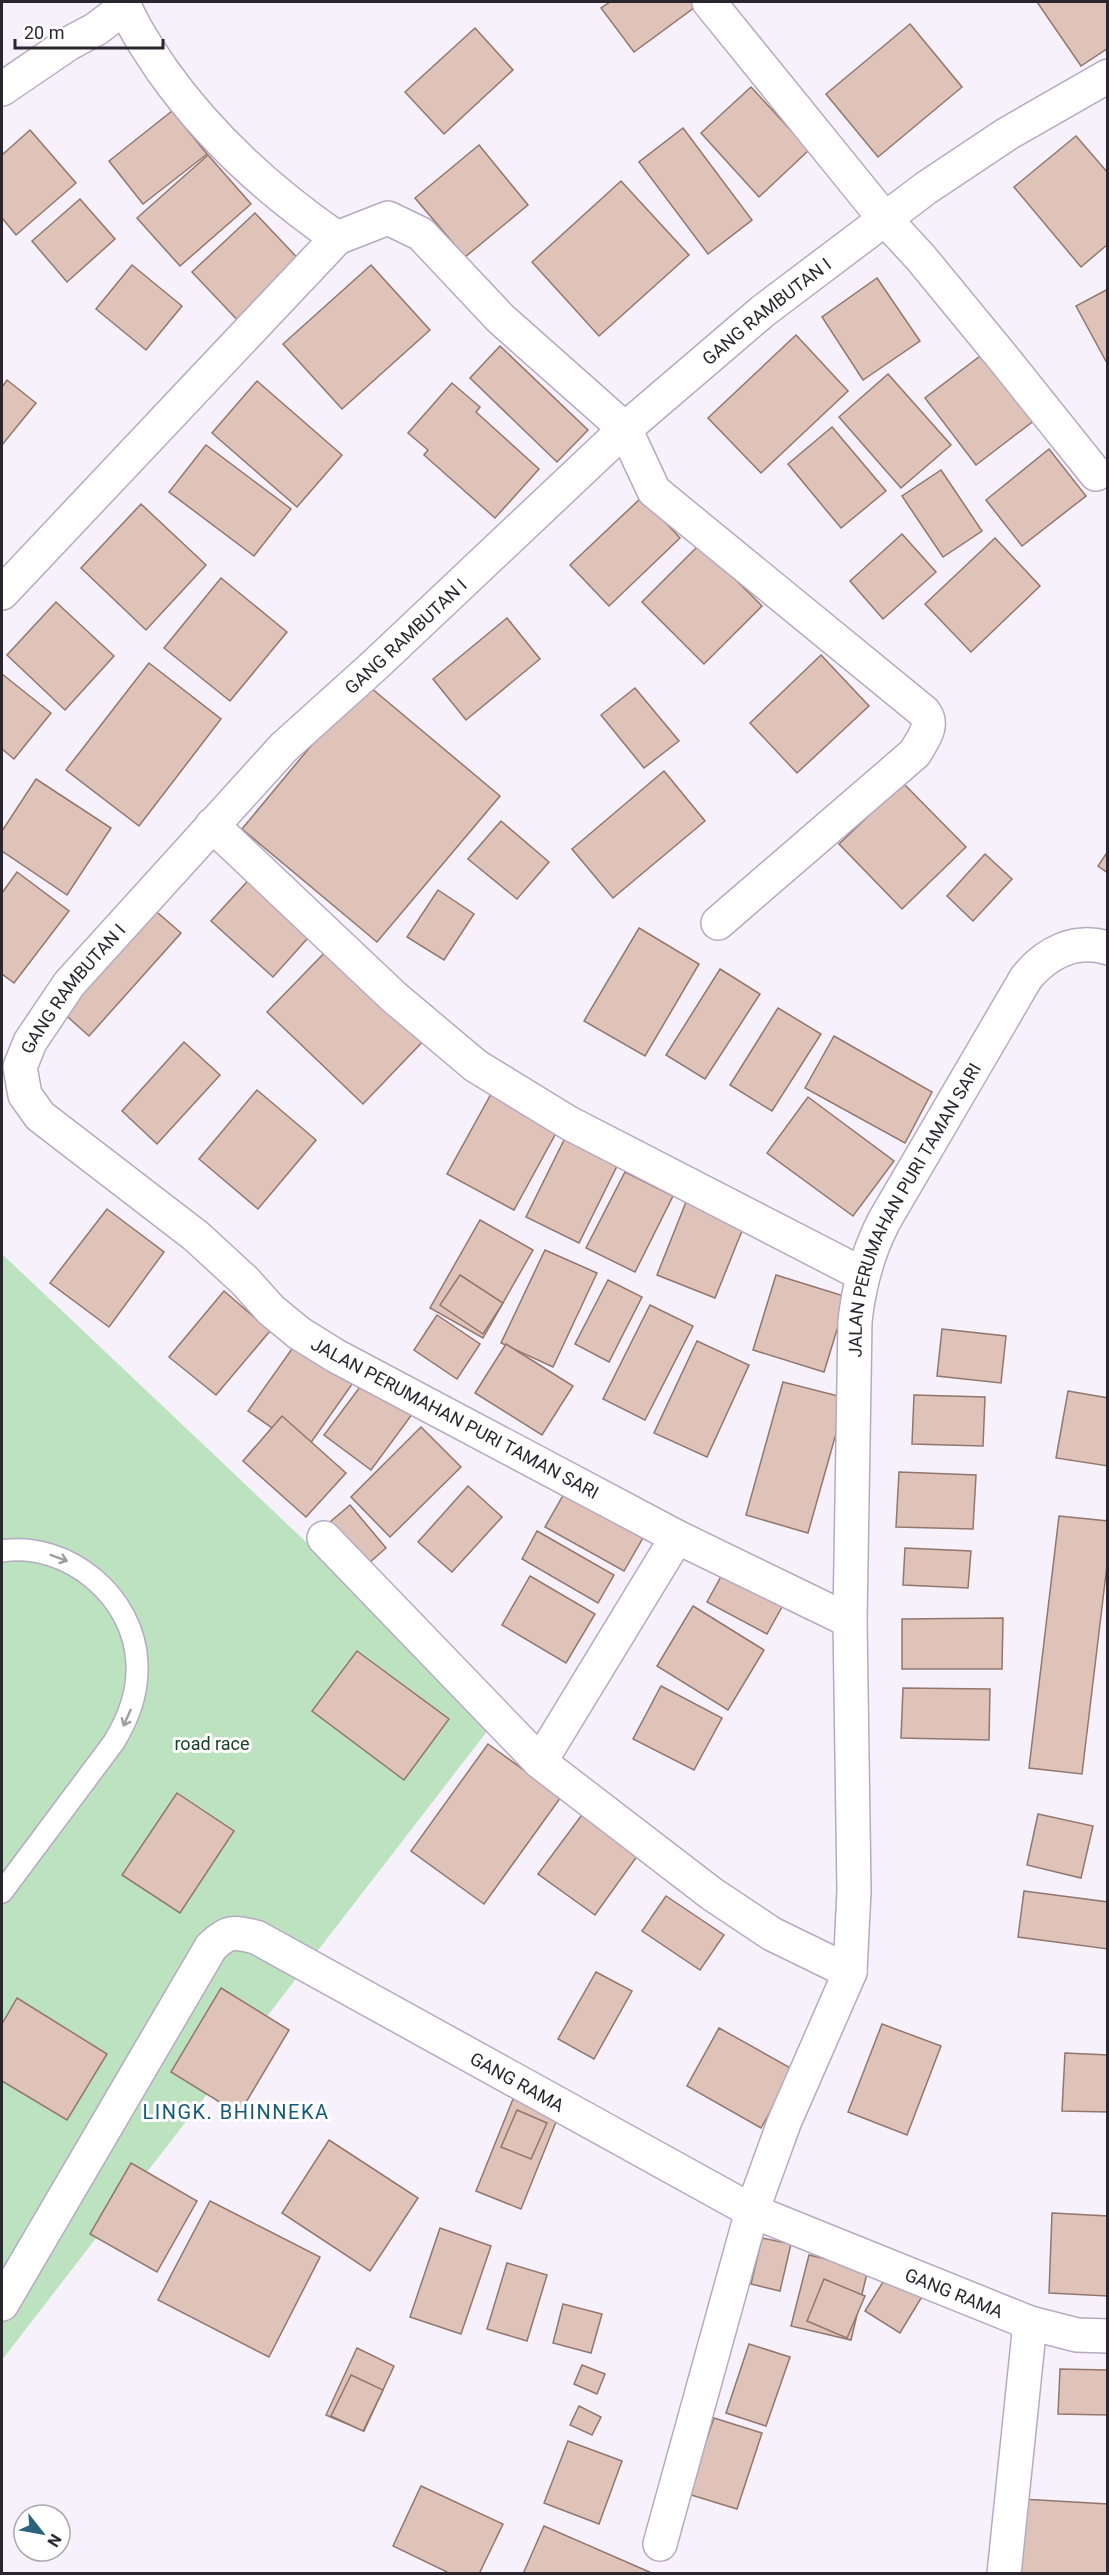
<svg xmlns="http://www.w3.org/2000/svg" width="1109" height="2575" viewBox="0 0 1109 2575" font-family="Roboto,sans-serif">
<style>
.green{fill:#bce2c0}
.building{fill:#e0c3b8;stroke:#92776e;stroke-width:1.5}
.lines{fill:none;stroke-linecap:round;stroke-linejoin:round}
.service-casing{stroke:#b6aac2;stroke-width:24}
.minor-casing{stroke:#b6aac2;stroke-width:36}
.service{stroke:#fff;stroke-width:21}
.minor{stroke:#fff;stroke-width:33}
.oneway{stroke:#9f9da1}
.labels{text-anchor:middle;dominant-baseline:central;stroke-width:6;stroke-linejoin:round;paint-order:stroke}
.street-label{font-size:18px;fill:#2a262f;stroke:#fff}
.park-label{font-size:18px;fill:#174420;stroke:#fff}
.neighbourhood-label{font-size:20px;letter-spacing:1.5px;fill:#155b77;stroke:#fff}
</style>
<rect width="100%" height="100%" fill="#f6f1fb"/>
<!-- green -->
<polygon class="green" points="2,1254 495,1721 2,2360"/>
<!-- building -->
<g class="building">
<polygon points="610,2 691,2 695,7 634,52 601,8"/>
<polygon points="1037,2 1108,2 1108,48 1081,66"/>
<polygon points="910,24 962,87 878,157 826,94"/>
<polygon points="475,28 513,70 444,134 405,92"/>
<polygon points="751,87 809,150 759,197 701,133"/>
<polygon points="172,111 207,154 143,204 109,161"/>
<polygon points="683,128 752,220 708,254 639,162"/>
<polygon points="30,130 76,183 16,235 2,218 2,155"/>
<polygon points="1076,136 1108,173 1108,244 1081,267 1014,187"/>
<polygon points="479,145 528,205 465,257 415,198"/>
<polygon points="208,155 251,204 180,266 137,218"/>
<polygon points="621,181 689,255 599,336 532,262"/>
<polygon points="80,199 115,239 67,282 32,241"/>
<polygon points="255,213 307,268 244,327 192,272"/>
<polygon points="132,265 182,306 146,350 96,309"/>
<polygon points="371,265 430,330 342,409 283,344"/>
<polygon points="877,278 920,341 863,380 822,317"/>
<polygon points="1108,289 1108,365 1076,306"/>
<polygon points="796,335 848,391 761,473 708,418"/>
<polygon points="500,346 588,430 557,462 470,378"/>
<polygon points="992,347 1044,413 976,465 925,398"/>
<polygon points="888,374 951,445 901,488 839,417"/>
<polygon points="7,380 36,403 2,445 2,387"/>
<polygon points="257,381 342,455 297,507 212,433"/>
<polygon points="452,383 480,407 476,412 539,469 495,518 424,455 428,450 408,433"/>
<polygon points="832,427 886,491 841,528 788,464"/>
<polygon points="206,445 291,509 254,556 169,492"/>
<polygon points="1049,449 1086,496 1022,546 986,500"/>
<polygon points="941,470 982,531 943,557 902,496"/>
<polygon points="642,497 680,538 609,606 570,565"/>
<polygon points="141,504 206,565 146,630 81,568"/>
<polygon points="902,534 936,572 883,619 850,581"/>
<polygon points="995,538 1040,586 971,652 925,604"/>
<polygon points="700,544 762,606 704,664 642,602"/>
<polygon points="221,578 287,632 230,701 164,648"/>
<polygon points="56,602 114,656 65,710 7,655"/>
<polygon points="507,618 540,659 466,720 433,679"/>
<polygon points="821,655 869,706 797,773 750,723"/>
<polygon points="149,663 221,719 139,826 66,770"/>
<polygon points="2,674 51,713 14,759 2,749"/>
<polygon points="364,682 500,796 377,942 242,829"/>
<polygon points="635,688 679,741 644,768 601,715"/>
<polygon points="664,771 705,821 613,898 572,849"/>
<polygon points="36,779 111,828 67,895 2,851 2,831"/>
<polygon points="903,783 966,847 902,909 839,844"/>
<polygon points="501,821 549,862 517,899 468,859"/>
<polygon points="1108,851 1108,873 1098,866"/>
<polygon points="985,854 1012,879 973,921 947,896"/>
<polygon points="17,872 69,911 14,983 2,974 2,893"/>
<polygon points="255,873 315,930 273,977 211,921"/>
<polygon points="438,890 474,914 444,960 407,937"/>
<polygon points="151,907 181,933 89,1036 60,1010"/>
<polygon points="639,928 699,964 645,1056 584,1021"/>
<polygon points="333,944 429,1035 363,1104 267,1012"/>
<polygon points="720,969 760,994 705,1079 666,1055"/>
<polygon points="778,1008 821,1034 772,1111 730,1085"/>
<polygon points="834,1036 932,1092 905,1143 805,1088"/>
<polygon points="184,1042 220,1075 157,1144 122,1111"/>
<polygon points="496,1085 562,1122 514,1210 447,1174"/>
<polygon points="257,1090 316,1140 258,1209 199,1159"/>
<polygon points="808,1097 894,1161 853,1216 767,1153"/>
<polygon points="566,1136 619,1162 579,1243 526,1217"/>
<polygon points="625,1172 673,1196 635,1272 586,1248"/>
<polygon points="686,1202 744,1226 715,1298 657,1275"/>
<polygon points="107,1209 164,1252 109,1327 50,1283"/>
<polygon points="480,1220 533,1250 483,1338 430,1308"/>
<polygon points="545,1250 597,1273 553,1367 501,1343"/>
<polygon points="460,1275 503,1303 483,1334 440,1305"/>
<polygon points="776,1275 847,1297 824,1372 753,1350"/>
<polygon points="608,1280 642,1297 609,1362 575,1344"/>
<polygon points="224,1291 270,1331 216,1395 169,1357"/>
<polygon points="650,1305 693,1326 645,1420 603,1399"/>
<polygon points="437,1315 480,1344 457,1379 414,1350"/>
<polygon points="942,1329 1006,1336 1001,1383 937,1376"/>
<polygon points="299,1339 355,1380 305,1451 248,1411"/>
<polygon points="697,1341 749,1365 707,1457 654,1433"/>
<polygon points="506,1344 573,1386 542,1435 475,1393"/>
<polygon points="366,1379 413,1413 371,1470 324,1435"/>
<polygon points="783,1382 846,1398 808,1533 746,1515"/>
<polygon points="1068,1391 1108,1398 1108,1466 1056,1458"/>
<polygon points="914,1395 985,1397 983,1446 912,1444"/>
<polygon points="282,1416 346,1473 306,1517 243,1461"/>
<polygon points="421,1427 461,1467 390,1537 351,1497"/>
<polygon points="899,1472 976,1475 973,1529 896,1527"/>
<polygon points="569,1485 648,1529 624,1571 545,1527"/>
<polygon points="468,1486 502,1517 452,1572 418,1542"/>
<polygon points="350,1505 386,1548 361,1570 324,1527"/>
<polygon points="1059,1516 1108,1521 1108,1557 1082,1774 1029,1768"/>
<polygon points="537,1531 614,1575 598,1603 522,1559"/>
<polygon points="905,1548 971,1551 968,1588 903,1585"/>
<polygon points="723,1573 783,1605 767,1634 707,1602"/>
<polygon points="530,1576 595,1614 566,1663 502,1625"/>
<polygon points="693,1606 764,1650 728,1710 657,1666"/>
<polygon points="1003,1618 1002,1669 902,1669 902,1619"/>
<polygon points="357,1651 449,1719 404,1780 312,1711"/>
<polygon points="661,1686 722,1718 694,1770 633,1739"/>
<polygon points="903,1688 990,1689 989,1740 901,1738"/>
<polygon points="488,1744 561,1797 484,1904 411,1851"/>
<polygon points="177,1793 234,1831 180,1913 122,1875"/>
<polygon points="587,1808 643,1848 595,1915 538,1874"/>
<polygon points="1038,1814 1093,1826 1081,1878 1027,1865"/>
<polygon points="1024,1891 1108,1902 1108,1949 1018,1937"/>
<polygon points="666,1896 724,1935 700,1970 642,1931"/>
<polygon points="596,1972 632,1991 594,2059 558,2039"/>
<polygon points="221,1988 289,2030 239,2114 171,2072"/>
<polygon points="17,1998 107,2054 67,2120 2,2081 2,2024"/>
<polygon points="882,2024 941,2046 907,2135 848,2112"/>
<polygon points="719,2028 794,2070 761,2128 687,2086"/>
<polygon points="1065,2053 1108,2055 1108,2112 1062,2111"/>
<polygon points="513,2099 558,2117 521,2209 476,2191"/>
<polygon points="517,2110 547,2123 531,2159 501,2147"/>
<polygon points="329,2140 418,2198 370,2271 282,2213"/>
<polygon points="131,2163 197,2201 157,2272 90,2234"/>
<polygon points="210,2201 320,2257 269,2357 158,2300"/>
<polygon points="1052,2213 1108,2216 1108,2296 1049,2293"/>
<polygon points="440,2228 491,2246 461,2334 410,2317"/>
<polygon points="762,2238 791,2244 780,2291 751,2284"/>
<polygon points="809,2255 868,2269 851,2340 791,2326"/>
<polygon points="507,2263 547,2275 527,2341 487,2329"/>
<polygon points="891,2269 926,2290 900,2333 865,2311"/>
<polygon points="824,2279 865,2296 847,2338 807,2321"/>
<polygon points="563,2304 602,2314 591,2353 553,2343"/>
<polygon points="749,2344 790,2357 766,2426 726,2413"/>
<polygon points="357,2348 394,2366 364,2431 326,2415"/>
<polygon points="582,2365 605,2374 597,2394 574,2384"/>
<polygon points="1060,2369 1108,2370 1108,2415 1058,2414"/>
<polygon points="351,2375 383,2390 363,2431 331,2416"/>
<polygon points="579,2406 601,2417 592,2435 570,2425"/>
<polygon points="714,2418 762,2433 737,2509 688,2494"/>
<polygon points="568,2441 622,2461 599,2524 544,2503"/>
<polygon points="421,2486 503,2524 479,2574 451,2574 393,2546"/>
<polygon points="1021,2499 1108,2504 1108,2574 1017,2574"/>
<polygon points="544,2526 654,2574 523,2574"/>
</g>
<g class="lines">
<defs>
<path id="service" d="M2,1551C68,1541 135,1597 137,1664C138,1693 129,1717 114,1742L2,1892"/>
<g id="minor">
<polyline points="709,2 884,218 921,258 1004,359 1096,474"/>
<path d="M2,89L68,44L96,29L125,7C135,30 148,49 162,70C210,138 269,191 337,238L388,218L421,234L500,318L625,429L654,491L924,712C935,726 922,740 915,753L718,923"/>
<polyline points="2,593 337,238"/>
<polyline points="212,825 394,997 476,1066 569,1123 862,1274"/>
<polyline points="324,1538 540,1762 712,1894 772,1934 850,1972"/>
<path id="s1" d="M850,1621L677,1537L336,1356L299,1333L271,1310L245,1281L196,1236L40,1116L25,1095L20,1067L30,1042L69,984L284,747L375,665L625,429L763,311L926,188L1007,134L1108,76"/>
<polyline points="540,1762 677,1537"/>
<path id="s2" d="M2,2304L211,1947C229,1930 233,1932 256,1937L752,2211L1030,2323L1077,2335L1108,2336"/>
<path id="s3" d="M660,2544L752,2211L784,2123L850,1972L854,1891L850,1621L855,1321C859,1285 867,1254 884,1221L1026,978C1046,953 1075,938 1108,948"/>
<polyline points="1004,2574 1030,2323"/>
</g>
</defs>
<!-- service casing -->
<use href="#service" class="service-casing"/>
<!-- minor casing -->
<use href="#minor" class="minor-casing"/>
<!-- service -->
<use href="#service" class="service"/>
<!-- minor -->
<use href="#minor" class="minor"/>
</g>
<!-- one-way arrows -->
<defs><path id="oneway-shaft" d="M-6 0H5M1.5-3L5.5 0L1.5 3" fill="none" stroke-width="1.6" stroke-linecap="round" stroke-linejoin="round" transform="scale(1.5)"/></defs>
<g class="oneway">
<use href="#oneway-shaft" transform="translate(59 1558) rotate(20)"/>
<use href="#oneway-shaft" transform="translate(127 1718) rotate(114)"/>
</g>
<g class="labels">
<!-- street labels -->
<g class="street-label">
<text stroke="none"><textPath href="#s1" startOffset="2082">GANG RAMBUTAN I</textPath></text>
<text stroke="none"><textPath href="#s1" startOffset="1596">GANG RAMBUTAN I</textPath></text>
<text stroke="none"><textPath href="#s1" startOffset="1110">GANG RAMBUTAN I</textPath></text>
<text stroke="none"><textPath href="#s3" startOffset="1380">JALAN PERUMAHAN PURI TAMAN SARI</textPath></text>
<text transform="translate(455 1418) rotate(28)">JALAN PERUMAHAN PURI TAMAN SARI</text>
<text stroke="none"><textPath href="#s2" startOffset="762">GANG RAMA</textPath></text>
<text stroke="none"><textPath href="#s2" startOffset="1248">GANG RAMA</textPath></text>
</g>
<!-- park labels -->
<g class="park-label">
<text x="212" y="1743">road race</text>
</g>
<!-- neighbourhood labels -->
<g class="neighbourhood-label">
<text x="236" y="2112">LINGK. BHINNEKA</text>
</g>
</g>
<!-- border -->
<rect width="1109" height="2575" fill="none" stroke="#2a262f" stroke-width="6"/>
<!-- north arrow -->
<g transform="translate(42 2533) rotate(121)"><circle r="28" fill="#ffffff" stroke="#aaa8ac" stroke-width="1.5"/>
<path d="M0-4.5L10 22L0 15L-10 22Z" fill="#2a637c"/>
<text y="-9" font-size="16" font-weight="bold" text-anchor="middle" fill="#2a262f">N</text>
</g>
<!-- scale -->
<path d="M15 39v9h148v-9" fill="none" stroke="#2a262f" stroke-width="3"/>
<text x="24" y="39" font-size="18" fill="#2a262f" stroke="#ffffff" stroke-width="4.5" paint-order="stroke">20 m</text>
</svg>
